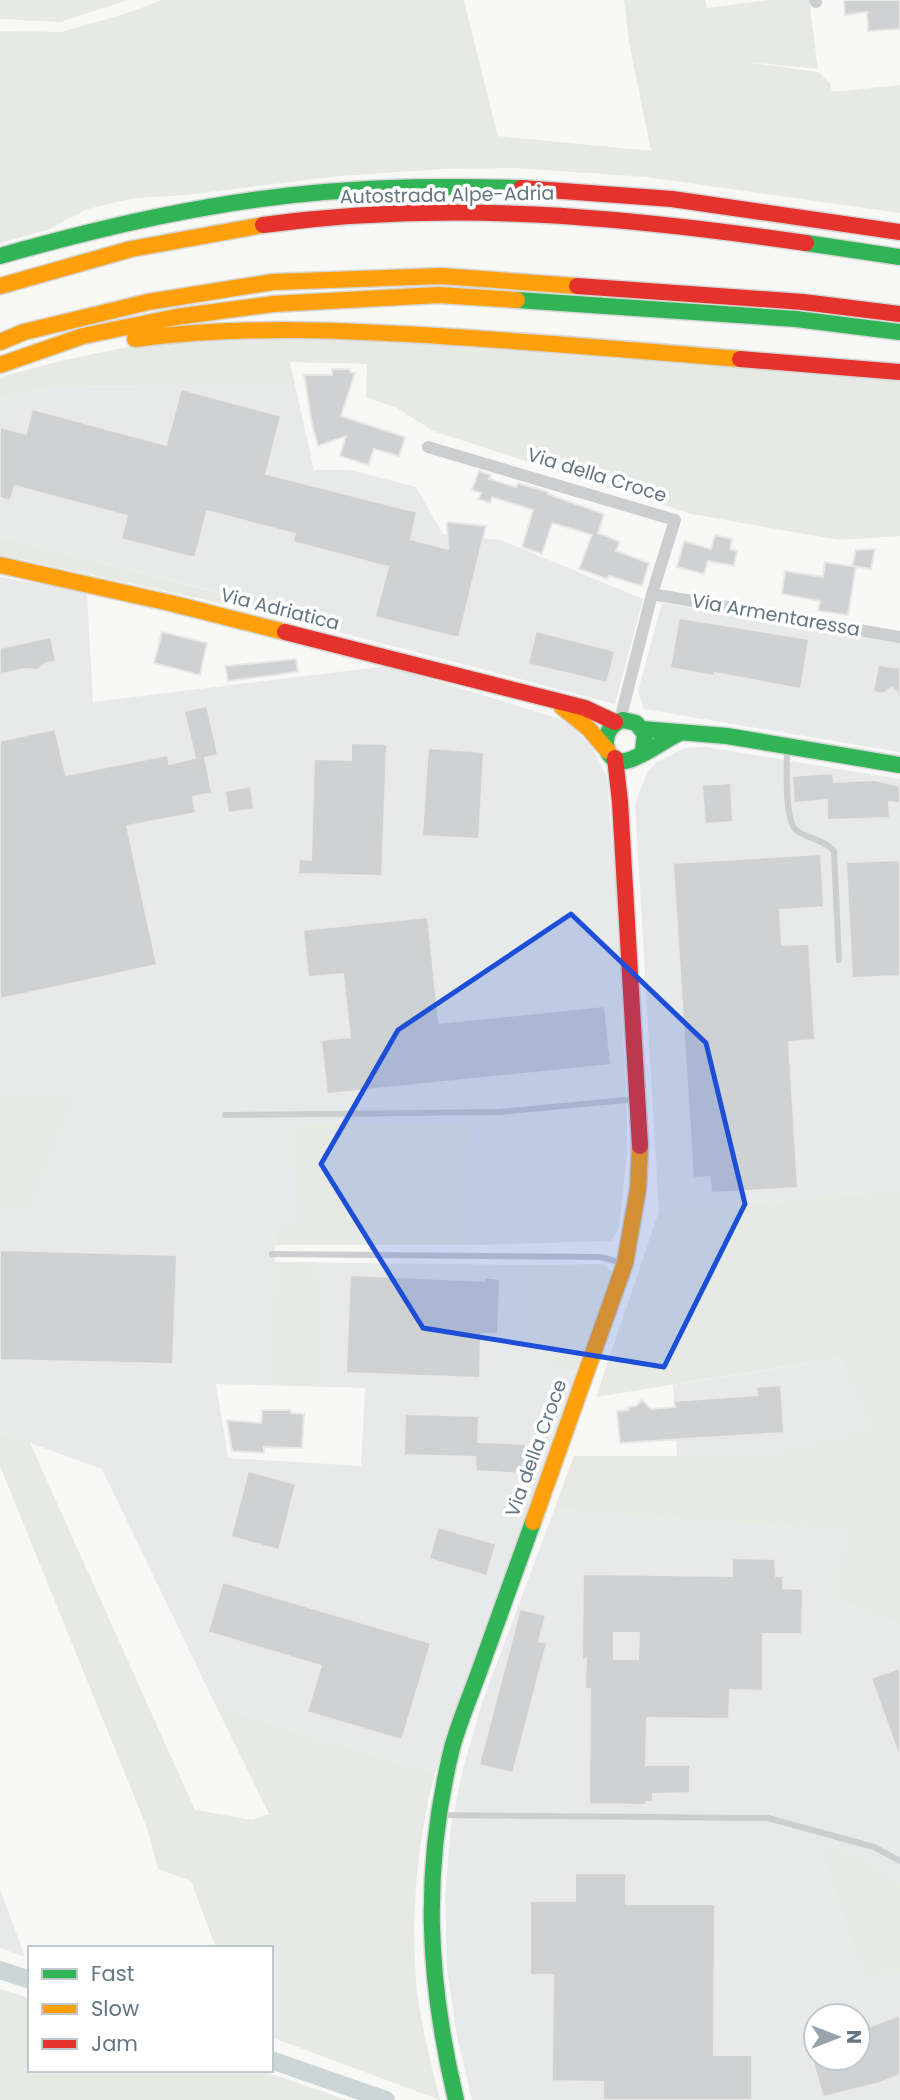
<svg xmlns="http://www.w3.org/2000/svg" width="900" height="2100" viewBox="0 0 900 2100" font-family="Poppins,sans-serif">
<style>
.built{fill:#e8eae9;fill-rule:evenodd}
.green{fill:#e7eae4}
.lines{fill:none;stroke-linecap:round;stroke-linejoin:round}
.canal{stroke:#ccd6d8;stroke-width:18}
.building{fill:#cfd1d2;stroke:#e8e8e7;stroke-width:2;fill-rule:evenodd}
.fast-casing{stroke:#d5d6d6;stroke-width:19}
.slow-casing{stroke:#d5d6d6;stroke-width:19}
.jam-casing{stroke:#d5d6d6;stroke-width:19}
.lane{stroke:#cdcecf;stroke-width:6}
.street{stroke:#cdcecf;stroke-width:12}
.fast{stroke:#30b455;stroke-width:16}
.slow{stroke:#ff9f0a;stroke-width:16}
.jam{stroke:#e5322d;stroke-width:16}
.marked{fill:#1d4ed8;fill-opacity:0.2;stroke:#1d4ed8;stroke-width:5;stroke-linejoin:round}
.labels{text-anchor:middle;dominant-baseline:central;stroke-width:7;stroke-linejoin:round;paint-order:stroke}
.street-label{font-size:19px;fill:#637682;stroke:#fff}
</style>
<rect width="100%" height="100%" fill="#f8f8f7"/>
<!-- built -->
<g class="built">
<polygon points="295,385 314,470 350,470 416,487 443,534 501,540 643,599 615,704 274,615 276,602 228,589 223,594 0,536 0,398 57,387"/>
<path d="M0,577L87,593L93,702L388,666L557,718L569,724L592,747L607,777L616,884L627,1112V1154L619,1228L611,1241L471,1245L468,1124L292,1123L294,1226L276,1227L275,1262L529,1265L530,1340L557,1369H577L435,1773L216,1706L102,1469L0,1432V1208L31,1211L75,1094L0,1095ZM216,1384L365,1388L361,1466L228,1458Z"/>
<polygon points="662,603 900,643 900,752 644,709 638,691"/>
<polygon points="706,747 900,779 900,1190 659,1211 635,804 647,773 656,763 684,748"/>
<polygon points="839,1358 873,1428 763,1456 677,1456 673,1385"/>
<path d="M554,1510L851,1531L835,1570V1599L900,1625V1885L864,1856L819,1846L862,1977L900,1971V2100H472L457,2036L447,1969L445,1895L451,1827L463,1768L482,1703ZM816,2016H858V2058H816Z"/>
<polygon points="0,1889 25,1957 0,1948"/>
</g>
<!-- green -->
<g class="green">
<polygon points="0,0 128,0 60,22 0,19"/>
<polygon points="162,0 464,0 498,136 651,151 629,42 624,0 705,0 707,8 767,0 809,0 818,69 746,62 818,72 830,83 832,92 900,85 900,213 646,177 515,168 444,169 340,176 186,195 134,198 88,209 47,230 0,243 0,31 61,32 128,13"/>
<path d="M348,338L900,380V536L840,540L691,514L433,431L397,408L366,397L367,364L290,362L295,385L57,387L0,398V377C63,360 127,344 193,339C244,335 297,338 348,338Z"/>
<polygon points="0,536 222,594 227,589 277,602 274,615 0,555"/>
<polygon points="76,1094 31,1211 0,1208 0,1095"/>
<polygon points="292,1123 469,1124 471,1245 275,1245 276,1226 294,1226"/>
<polygon points="900,1190 900,1625 835,1599 835,1570 850,1531 554,1510 574,1456 762,1456 872,1428 839,1358 596,1397 659,1211"/>
<polygon points="275,1262 317,1262 322,1386 272,1384"/>
<polygon points="603,1264 612,1272 577,1369 557,1369 530,1340 529,1265"/>
<path d="M0,1432L30,1443L195,1810L252,1820L269,1814L216,1706L435,1773C416,1843 408,1940 420,2011C425,2041 433,2071 440,2100L271,2037V1948H216L191,1881L158,1869L147,1828L0,1466Z"/>
<polygon points="819,1845 864,1856 900,1885 900,1971 862,1978"/>
<polygon points="0,1989 30,1998 30,2070 260,2070 347,2100 0,2100"/>
</g>
<g class="lines">
<!-- canal -->
<g class="canal">
<polyline points="0,1970 30,1980"/>
<polyline points="271,2060 386,2100"/>
</g>
</g>
<!-- building -->
<g class="building">
<polygon points="844,0 900,0 900,29 868,31 867,12 845,15"/>
<polygon points="332,369 350,369 350,372 355,373 341,416 405,437 399,456 374,449 368,465 340,456 346,436 318,446 312,424 304,375 332,375"/>
<polygon points="181,389 281,416 266,474 417,512 411,539 448,549 447,522 486,526 459,638 375,617 388,567 293,542 295,534 207,511 195,558 121,539 127,516 15,486 10,501 0,498 0,427 26,434 32,409 166,445"/>
<polygon points="479,471 491,475 489,479 516,487 518,483 548,492 548,494 604,514 598,533 620,542 616,551 649,563 642,586 609,576 607,579 579,569 592,535 552,523 542,554 522,547 533,510 492,497 490,503 478,499 481,493 472,490"/>
<polygon points="715,535 732,539 730,549 737,551 734,566 708,561 704,574 677,567 684,541 711,549"/>
<polygon points="875,549 871,569 852,566 856,550"/>
<polygon points="825,562 856,567 848,615 818,611 820,601 782,594 785,571 823,577"/>
<polygon points="679,618 809,639 801,689 715,673 715,676 670,668"/>
<polygon points="536,631 615,651 607,683 528,664"/>
<polygon points="162,632 207,643 200,675 154,663"/>
<polygon points="51,637 56,662 46,663 38,670 25,669 0,674 0,648"/>
<polygon points="296,659 298,672 228,681 225,666"/>
<polygon points="878,665 900,668 900,696 892,687 883,694 873,692"/>
<polygon points="207,706 218,755 205,758 212,793 193,797 196,813 127,826 157,965 0,999 0,741 55,729 66,775 168,755 169,764 195,758 184,711"/>
<polygon points="351,743 387,744 382,876 298,874 299,859 311,860 314,759 351,760"/>
<polygon points="428,748 484,752 479,839 422,836"/>
<polygon points="833,773 834,782 875,780 900,786 900,803 889,802 890,818 827,820 827,800 794,803 792,776"/>
<polygon points="731,783 733,822 705,824 702,785"/>
<polygon points="251,786 254,809 228,813 225,791"/>
<polygon points="821,854 824,907 780,910 782,945 809,944 815,1040 789,1042 798,1188 711,1193 710,1177 693,1178 673,863"/>
<polygon points="900,860 900,976 852,978 846,862"/>
<polygon points="428,917 439,1023 605,1006 611,1065 327,1094 321,1040 350,1037 343,974 308,977 303,930"/>
<polygon points="0,1250 177,1255 173,1364 0,1360"/>
<polygon points="350,1275 484,1281 484,1277 500,1279 498,1334 481,1334 480,1378 346,1373"/>
<polygon points="781,1385 784,1433 620,1443 617,1411 628,1410 628,1407 636,1406 642,1400 651,1409 675,1407 674,1401 757,1395 756,1387"/>
<polygon points="262,1410 290,1410 291,1413 304,1414 302,1448 264,1447 264,1453 232,1451 227,1420 261,1423"/>
<polygon points="405,1414 479,1416 478,1442 526,1444 525,1474 476,1471 475,1457 404,1455"/>
<polygon points="248,1471 296,1484 279,1550 231,1537"/>
<polygon points="438,1527 496,1544 487,1576 429,1559"/>
<path d="M732,1558L775,1559L776,1576H783V1588L803,1589L802,1634H763V1691L730,1690L729,1719L647,1718L646,1765H690V1793L653,1794V1802H646V1805L589,1804L590,1689H585L586,1659L582,1660L583,1574L732,1576ZM614,1633H639L638,1659H614Z"/>
<polygon points="223,1582 431,1643 402,1740 307,1712 321,1666 208,1632"/>
<polygon points="520,1609 546,1615 539,1641 547,1643 513,1773 479,1765"/>
<polygon points="900,1668 900,1753 898,1753 871,1678"/>
<polygon points="575,1873 626,1873 626,1904 715,1904 714,2055 752,2055 752,2100 603,2100 603,2082 552,2081 553,1975 530,1975 530,1901 575,1901"/>
<polygon points="900,2015 900,2075 880,2083 823,2097 812,2058 858,2058 858,2031"/>
</g>
<g class="lines">
<defs>
<g id="fast">
<polyline points="806,243 900,257"/>
<path d="M0,256C106,226 214,201 324,192C389,186 455,186 521,188"/>
<polyline points="517,300 796,319 900,332"/>
<polyline points="642,729 727,736 900,765"/>
<path d="M643,751L645,734L636,723L623,720C598,727 602,764 625,761C641,758 664,740 680,733"/>
<path d="M456,2100C427,1978 422,1870 452,1748C459,1722 470,1697 479,1672C497,1622 515,1572 533,1522"/>
</g>
<g id="slow">
<polyline points="0,286 131,249 263,225"/>
<path d="M135,339C242,325 347,330 454,337C549,343 645,351 740,359"/>
<polyline points="0,342 24,332 148,302 273,282 441,276 577,286"/>
<polyline points="0,365 83,336 176,317 273,304 438,295 517,300"/>
<polyline points="0,565 170,603 285,632"/>
<polyline points="562,707 588,728 608,751"/>
<polyline points="533,1522 625,1263 638,1189 640,1146"/>
</g>
<g id="jam">
<polyline points="521,188 672,199 900,232"/>
<path d="M263,225C450,200 620,216 806,243"/>
<polyline points="577,286 803,302 900,314"/>
<polyline points="740,359 900,372"/>
<polyline points="285,632 585,708 615,722"/>
<polyline points="615,758 620,802 640,1146"/>
</g>
</defs>
<!-- fast casing -->
<use href="#fast" class="fast-casing"/>
<!-- slow casing -->
<use href="#slow" class="slow-casing"/>
<!-- jam casing -->
<use href="#jam" class="jam-casing"/>
<!-- lane -->
<g class="lane">
<path d="M787,749C787,765 784,819 796,830C807,839 824,839 834,851L839,960"/>
<polyline points="225,1115 499,1112 636,1099"/>
<polyline points="272,1254 600,1257 623,1263"/>
<polyline points="439,1815 768,1818 874,1847 900,1861"/>
</g>
<!-- street -->
<g class="street">
<polyline points="815,0 816,2"/>
<polyline points="428,447 675,520 652,594 620,720"/>
<polyline points="652,594 900,637"/>
</g>
<!-- fast -->
<use href="#fast" class="fast"/>
<!-- slow -->
<use href="#slow" class="slow"/>
<!-- jam -->
<use href="#jam" class="jam"/>
</g>
<!-- marked area -->
<path class="marked" d="M571,914L706,1043L745,1204L664,1367L423,1328L321,1164L398,1030Z"/>
<g class="labels">
<!-- street labels -->
<g class="street-label">
<text transform="translate(447 195) rotate(-1)">Autostrada Alpe-Adria</text>
<text transform="translate(597 475) rotate(17)">Via della Croce</text>
<text transform="translate(280 609) rotate(14)">Via Adriatica</text>
<text transform="translate(776 615) rotate(10)">Via Armentaressa</text>
<text transform="translate(536 1448) rotate(-70)">Via della Croce</text>
</g>
</g>
<!-- legend -->
<rect x="28" y="1946" width="245" height="126" fill="#ffffff" stroke="#c1c8cd" stroke-width="2"/>
<rect x="42" y="1969" width="35" height="10" fill="#30b455" stroke="#c1c8cd" stroke-width="2"/>
<text x="91" y="1981" font-size="21" fill="#637682">Fast</text>
<rect x="42" y="2004" width="35" height="10" fill="#ff9f0a" stroke="#c1c8cd" stroke-width="2"/>
<text x="91" y="2016" font-size="21" fill="#637682">Slow</text>
<rect x="42" y="2039" width="35" height="10" fill="#e5322d" stroke="#c1c8cd" stroke-width="2"/>
<text x="91" y="2051" font-size="21" fill="#637682">Jam</text>
<!-- north arrow -->
<g transform="translate(837 2037) rotate(90)"><circle r="33" fill="#ffffff" stroke="#c1c8cd" stroke-width="2"/>
<path d="M0-5L12 26L0 18L-12 26Z" fill="#97a4ab"/>
<text y="-10" font-size="19" font-weight="bold" text-anchor="middle" fill="#637682">N</text>
</g>
</svg>
